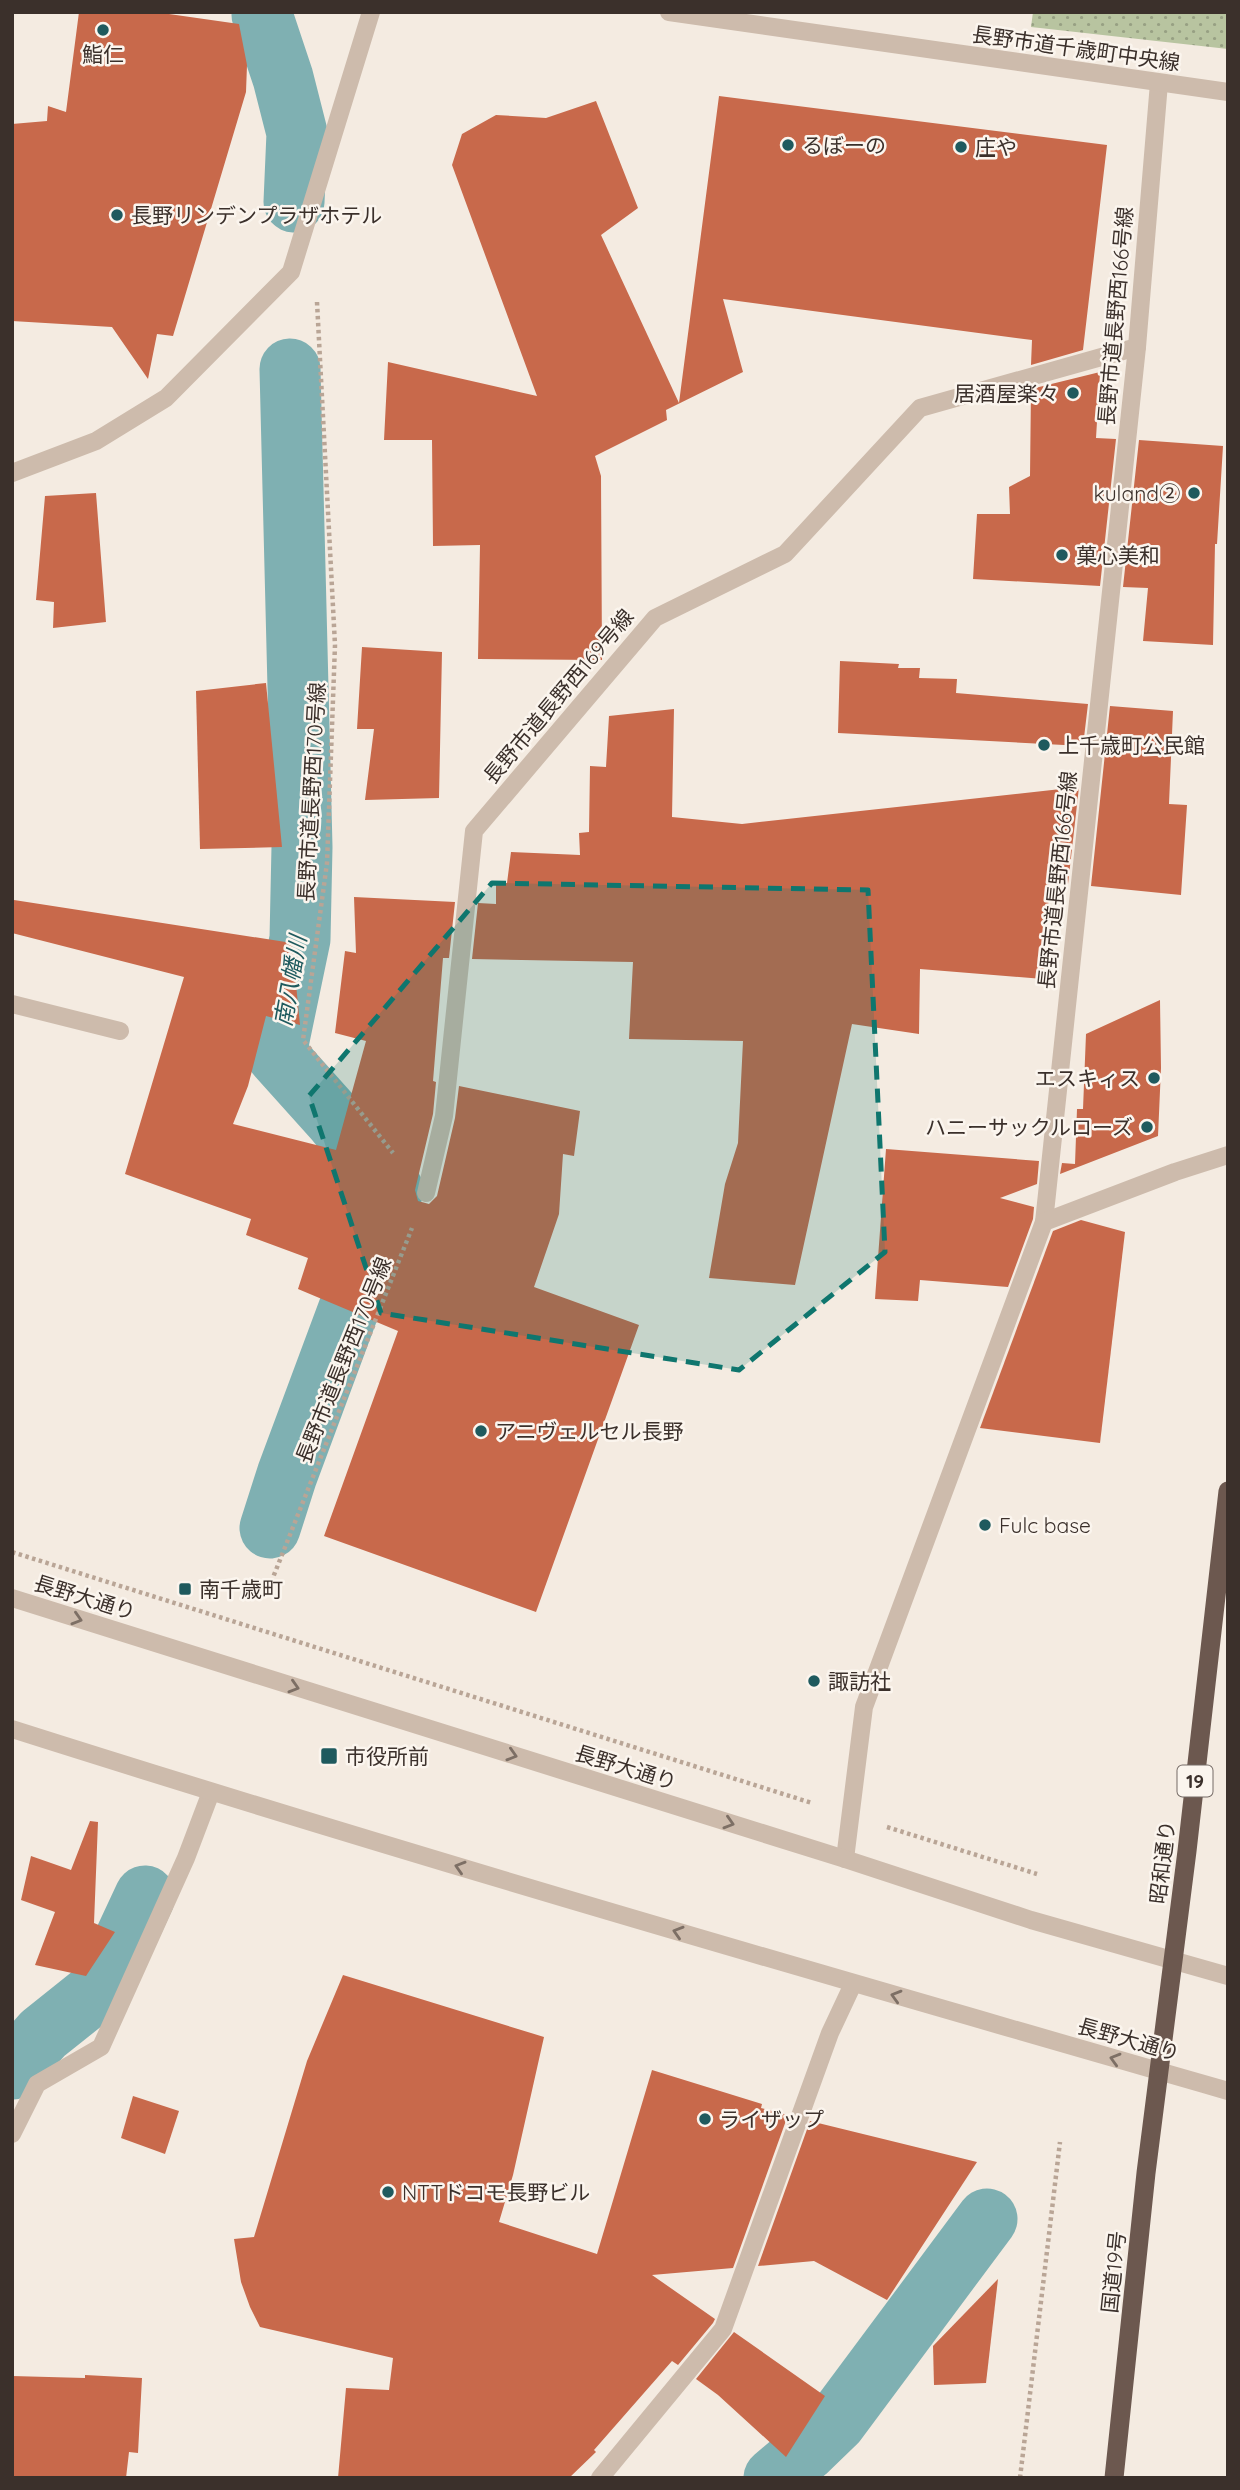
<svg xmlns="http://www.w3.org/2000/svg" width="1240" height="2490" viewBox="0 0 1240 2490" font-family="Quicksand,'Noto Sans JP',sans-serif">
<style>
.park{fill:url(#park-dots)}
.lines{fill:none;stroke-linecap:round;stroke-linejoin:round}
.canal{stroke:#7fb0b2;stroke-width:61}
.building{fill:#c8694b}
.path{stroke:#b9a596;stroke-width:4.5;stroke-dasharray:3.5 3.5;stroke-linecap:butt}
.service{stroke:#cdbbac;stroke-width:18}
.minor{stroke:#cdbbac;stroke-width:18}
.tertiary{stroke:#cdbbac;stroke-width:18}
.trunk{stroke:#6c584f;stroke-width:19}
.oneway{stroke:#7d6f65}
.marked{fill:#0f766e;fill-opacity:0.2;stroke:#0f766e;stroke-width:5;stroke-dasharray:14 9;stroke-linejoin:round}
.poi-dot{fill:#1f5a5e;stroke:#fbf5ee;stroke-width:2.5}
.labels{text-anchor:middle;dominant-baseline:central;stroke-width:5;stroke-linejoin:round;paint-order:stroke}
.shield{fill:#fbf5ee;stroke:#756b66;stroke-width:2}
.shield-label{font-size:19px;font-weight:bold;fill:#3b302b}
.street-label{font-size:21px;fill:#3b302b;stroke:#fbf5ee}
.poi-label{font-size:21px;fill:#3b302b;stroke:#fbf5ee;text-anchor:start}
.water-label{font-size:23px;font-style:italic;fill:#1f5a5e;stroke:#fbf5ee}
</style>
<defs>
<pattern id="park-dots" width="8" height="8" patternUnits="userSpaceOnUse" patternTransform="scale(1.75)"><rect width="8" height="8" fill="#b8c4a0"/><path d="M2 2h.1M6 6h.1" fill="none" stroke="#97a083" stroke-width="1.8" stroke-linecap="round"/></pattern>
</defs>
<rect width="100%" height="100%" fill="#f4ebe1"/>
<!-- park -->
<polygon class="park" points="1033,12 1228,12 1228,49 1031,27"/>
<g class="lines">
<!-- canal -->
<g class="canal">
<polyline points="262,15 283,78 297,133 294,202"/>
<polyline points="270,1528 287,1475 393,1190 336,1121 276,1054 300,939 302,847 290,369"/>
<polyline points="12,2069 43,2034 103,1986 145,1896"/>
<polyline points="774,2478 806,2451 836,2422 987,2219"/>
</g>
</g>
<!-- building -->
<g class="building">
<polygon points="79,12 155,12 239,24 247,65 246,92 173,336 157,334 148,379 112,327 12,321 12,124 47,121 48,106 66,112"/>
<polygon points="719,96 1107,145 1083,350 1031,365 1032,340 723,299 743,372 666,410 667,420 595,456 601,476 602,660 478,659 480,545 433,546 432,440 384,440 388,362 537,396 452,165 462,134 496,115 546,118 596,101 638,208 601,235 679,403"/>
<polygon points="1100,372 1096,438 1116,439 1100,586 973,579 977,514 1010,514 1009,487 1030,476 1031,389"/>
<polygon points="1139,440 1223,446 1217,544 1215,544 1213,645 1143,641 1148,588 1123,587"/>
<polygon points="96,493 106,622 53,628 54,602 36,600 45,496"/>
<polygon points="362,647 442,652 439,798 365,800 374,729 357,729"/>
<polygon points="840,661 899,664 898,668 920,668 919,678 957,679 956,693 1088,704 1083,746 838,733"/>
<polygon points="266,683 282,847 200,849 196,691"/>
<polygon points="1110,706 1173,711 1169,804 1187,805 1181,895 1091,886"/>
<polygon points="674,709 672,817 742,824 1079,787 1068,884 1050,882 1043,979 920,969 919,1034 852,1024 795,1285 709,1278 725,1184 738,1143 743,1041 629,1039 633,962 472,959 478,903 496,904 496,884 507,883 511,852 580,855 579,833 589,832 590,766 606,767 609,716"/>
<polygon points="354,897 455,902 449,958 443,958 433,1081 436,1082 433,1114 415,1190 418,1201 429,1204 437,1196 455,1118 459,1086 580,1111 574,1156 563,1154 559,1214 534,1287 639,1325 536,1612 324,1536 398,1331 298,1289 308,1258 246,1235 251,1219 125,1174 184,977 12,933 14,900 292,943 300,1025 266,1016 248,1086 233,1124 336,1150 366,1041 335,1033 345,951 356,953"/>
<polygon points="1160,1000 1161,1068 1158,1136 1060,1174 1062,1163 1075,1164 1077,1109 1083,1109 1086,1034"/>
<polygon points="886,1149 1039,1161 1037,1184 1000,1198 1034,1207 1033,1219 1008,1287 920,1280 918,1301 875,1299"/>
<polygon points="1081,1220 1125,1232 1100,1443 980,1428 1053,1231"/>
<polygon points="90,1821 98,1822 94,1923 115,1932 86,1976 35,1965 55,1912 21,1900 31,1856 71,1870"/>
<polygon points="343,1975 544,2037 513,2175 499,2222 597,2254 652,2070 762,2104 761,2108 788,2115 733,2268 652,2275 715,2319 713,2323 678,2365 672,2361 594,2450 596,2452 569,2478 338,2478 346,2388 389,2390 393,2358 260,2327 250,2307 241,2282 234,2239 254,2237 307,2061"/>
<polygon points="133,2096 179,2111 165,2154 121,2138"/>
<polygon points="810,2121 977,2162 887,2300 814,2261 758,2266"/>
<polygon points="998,2279 986,2383 934,2385 933,2346"/>
<polygon points="734,2332 825,2396 786,2457 718,2395 696,2379"/>
<polygon points="85,2375 142,2378 138,2453 129,2452 126,2478 12,2478 12,2376 85,2378"/>
</g>
<g class="lines">
<!-- path -->
<g class="path">
<polyline points="317,302 335,645 327,863 303,1040 393,1153"/>
<polyline points="12,1552 812,1803"/>
<polyline points="266,1595 412,1228"/>
<polyline points="887,1827 1037,1874"/>
<polyline points="1020,2478 1060,2142"/>
</g>
<!-- service -->
<g class="service">
<polyline points="12,473 96,441 166,398 291,272 371,12"/>
<polyline points="12,1004 120,1031"/>
<polyline points="426,1193 444,1116 474,831 655,618 785,554 920,408 1137,347"/>
</g>
<!-- minor -->
<g class="minor">
<polyline points="1044,1222 1137,347 1159,83"/>
<polyline points="845,1859 864,1707 1044,1222 1175,1172 1228,1155"/>
<polyline points="12,2134 37,2084 101,2047 186,1858 211,1792"/>
<polyline points="600,2478 723,2329 830,2033 853,1984"/>
</g>
<!-- tertiary -->
<g class="tertiary">
<polyline points="669,12 1228,92"/>
<polyline points="12,1598 845,1859 1031,1920 1228,1976"/>
<path d="M12,1729C415,1857 821,1974 1228,2091"/>
</g>
<!-- trunk -->
<polyline class="trunk" points="1114,2478 1146,2173 1187,1851 1228,1491"/>
</g>
<!-- one-way arrows -->
<defs><path id="oneway-chevron" d="M-2-3.5L2.5 0L-2 3.5" fill="none" stroke-width="1.6" stroke-linecap="round" stroke-linejoin="round" transform="scale(1.75)"/></defs>
<g class="oneway">
<use href="#oneway-chevron" transform="translate(77 1619) rotate(17)"/>
<use href="#oneway-chevron" transform="translate(294 1687) rotate(17)"/>
<use href="#oneway-chevron" transform="translate(512 1755) rotate(17)"/>
<use href="#oneway-chevron" transform="translate(729 1823) rotate(17)"/>
<use href="#oneway-chevron" transform="translate(460 1867) rotate(-163)"/>
<use href="#oneway-chevron" transform="translate(678 1932) rotate(-163)"/>
<use href="#oneway-chevron" transform="translate(896 1996) rotate(-164)"/>
<use href="#oneway-chevron" transform="translate(1115 2059) rotate(-164)"/>
</g>
<!-- marked area -->
<path class="marked" d="M492,883L868,890L885,1252L739,1370L381,1313L309,1096Z"/>
<!-- markers -->
<g class="poi-dot">
<circle cx="103" cy="30" r="7"/>
<circle cx="788" cy="145" r="7"/>
<circle cx="961" cy="147" r="7"/>
<circle cx="117" cy="215" r="7"/>
<circle cx="1073" cy="393" r="7"/>
<circle cx="1194" cy="493" r="7"/>
<circle cx="1062" cy="555" r="7"/>
<circle cx="1044" cy="745" r="7"/>
<circle cx="1154" cy="1078" r="7"/>
<circle cx="1147" cy="1127" r="7"/>
<circle cx="481" cy="1431" r="7"/>
<circle cx="985" cy="1525" r="7"/>
<rect x="178" y="1582" width="14" height="14" rx="3.5"/>
<circle cx="814" cy="1681" r="7"/>
<rect x="320" y="1747" width="18" height="18" rx="3.5"/>
<circle cx="705" cy="2119" r="7"/>
<circle cx="388" cy="2192" r="7"/>
</g>
<g class="labels">
<!-- shield labels -->
<rect class="shield" x="1177.5" y="1765.5" width="35" height="31" rx="5"/>
<g class="shield-label">
<text x="1195" y="1781">19</text>
</g>
<!-- street labels -->
<g class="street-label">
<text transform="translate(1076 48) rotate(8)">長野市道千歳町中央線</text>
<text transform="translate(1115 316) rotate(-85)">長野市道長野西166号線</text>
<text transform="translate(558 696) rotate(-50)">長野市道長野西169号線</text>
<text transform="translate(311 792) rotate(-87)">長野市道長野西170号線</text>
<text transform="translate(1057 880) rotate(-84)">長野市道長野西166号線</text>
<text transform="translate(343 1360) rotate(-68)">長野市道長野西170号線</text>
<text transform="translate(85 1597) rotate(17)">長野大通り</text>
<text transform="translate(626 1767) rotate(17)">長野大通り</text>
<text transform="translate(1162 1862) rotate(-83)">昭和通り</text>
<text transform="translate(1129 2039) rotate(16)">長野大通り</text>
<text transform="translate(1113 2272) rotate(-84)">国道19号</text>
</g>
<!-- poi labels -->
<g class="poi-label">
<text x="103" y="54" text-anchor="middle">鮨仁</text>
<text x="802" y="145">るぼーの</text>
<text x="975" y="147">庄や</text>
<text x="131" y="215">長野リンデンプラザホテル</text>
<text x="1059" y="393" text-anchor="end">居酒屋楽々</text>
<text x="1180" y="493" text-anchor="end">kuland②</text>
<text x="1076" y="555">菓心美和</text>
<text x="1058" y="745">上千歳町公民館</text>
<text x="1140" y="1078" text-anchor="end">エスキィス</text>
<text x="1133" y="1127" text-anchor="end">ハニーサックルローズ</text>
<text x="495" y="1431">アニヴェルセル長野</text>
<text x="999" y="1525">Fulc base</text>
<text x="199" y="1589">南千歳町</text>
<text x="828" y="1681">諏訪社</text>
<text x="345" y="1756">市役所前</text>
<text x="719" y="2119">ライザップ</text>
<text x="402" y="2192">NTTドコモ長野ビル</text>
</g>
<!-- water labels -->
<g class="water-label">
<text transform="translate(290 981) rotate(-80)">南八幡川</text>
</g>
</g>
<!-- border -->
<rect width="1240" height="2490" fill="none" stroke="#3b302b" stroke-width="28"/>
</svg>
